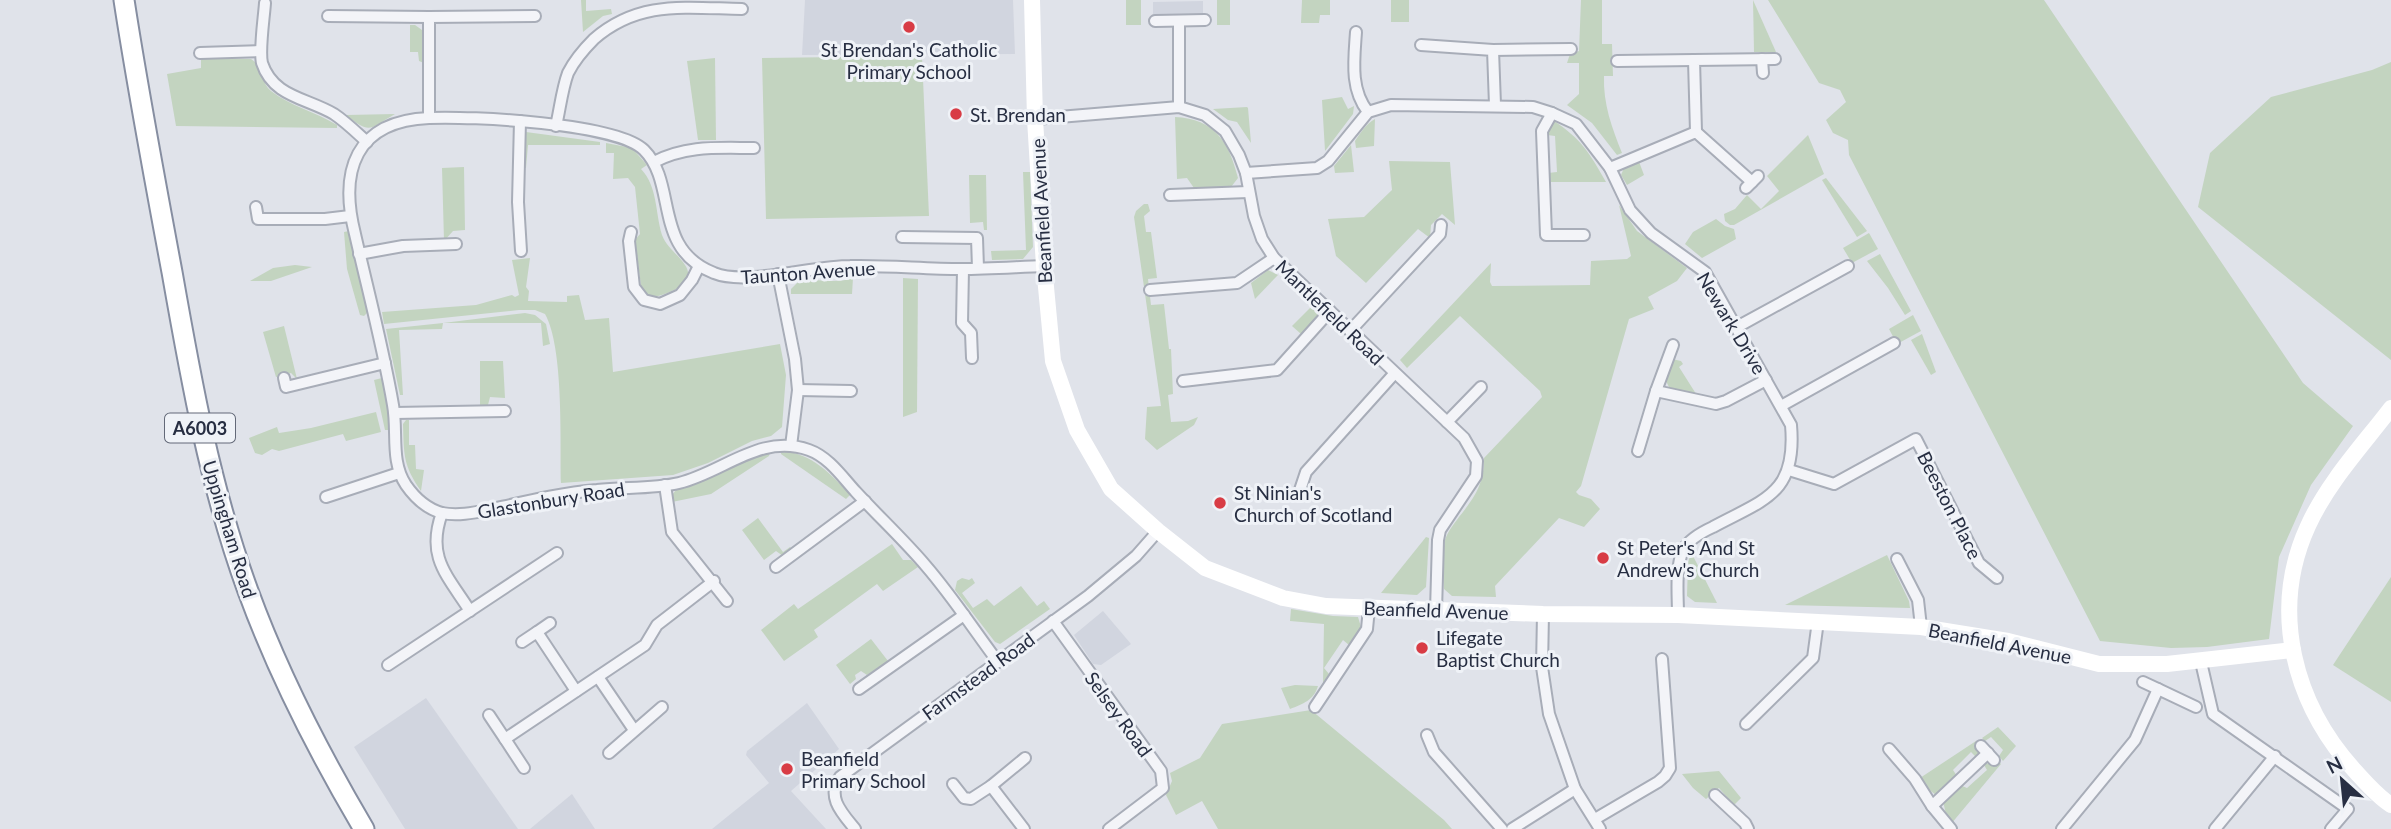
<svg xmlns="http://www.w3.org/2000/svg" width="2391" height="829" viewBox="0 0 2391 829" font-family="Lato,sans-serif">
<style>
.built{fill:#d1d5df}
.green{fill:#c3d4c0}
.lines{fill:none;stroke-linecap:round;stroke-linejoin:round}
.street-casing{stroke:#a8adb8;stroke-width:14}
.highway-casing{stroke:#868ea1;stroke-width:23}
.street{stroke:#f3f4f8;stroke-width:10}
.secondary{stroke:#fff;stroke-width:16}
.highway{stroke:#fff;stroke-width:19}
.poi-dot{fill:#d83c45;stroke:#eff2f7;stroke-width:2.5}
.labels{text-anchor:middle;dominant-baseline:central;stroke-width:6;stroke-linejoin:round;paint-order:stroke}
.shield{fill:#eff2f7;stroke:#636978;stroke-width:2}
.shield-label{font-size:18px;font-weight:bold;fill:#272e42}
.poi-label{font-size:19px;fill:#272e42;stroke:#eff2f7;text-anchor:start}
.street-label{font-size:19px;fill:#272e42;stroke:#eff2f7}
</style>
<rect width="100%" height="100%" fill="#e0e3ea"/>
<!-- built -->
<g class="built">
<polygon points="805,0 1013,0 1015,54 802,55"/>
<polygon points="1203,1 1203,16 1153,16 1153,2"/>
<polygon points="1103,611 1131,644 1101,665 1093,664 1074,635"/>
<polygon points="426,698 518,829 405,829 354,747"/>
<polygon points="807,703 839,749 791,791 826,829 712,829 769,783 746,755 747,751"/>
<polygon points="572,794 595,829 530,829"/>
</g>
<!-- green -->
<g class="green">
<polygon points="581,0 586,0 586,11 611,9 612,14 603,16 583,32"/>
<rect x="1126" y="0" width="15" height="25"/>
<rect x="1217" y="0" width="13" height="25"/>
<polygon points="1302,0 1330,0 1330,15 1320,15 1319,23 1301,23"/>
<rect x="1391" y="0" width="18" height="22"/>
<path d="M1581,0H1602V44H1612L1613,76H1604C1603,104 1612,128 1622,153L1617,155L1592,123L1567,105L1579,94V63H1567L1570,54L1579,51Z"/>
<polygon points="1753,0 1776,52 1754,52"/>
<polygon points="1768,0 2044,0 2303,383 2353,426 2311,485 2279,557 2269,639 2207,647 2171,648 2100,641 1849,155 1848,140 1833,133 1826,120 1846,102 1840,90 1819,83"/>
<polygon points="410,25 415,25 422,30 424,63 419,61 418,52 410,52"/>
<polygon points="922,56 929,216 766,219 762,58"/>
<path d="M201,58L251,59C262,65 261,83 271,91C290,106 316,112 337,125V128L176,126L167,74L201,68Z"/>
<polygon points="715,58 716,140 698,140 687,61"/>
<polygon points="2391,62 2391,360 2198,207 2210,153 2271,97 2372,70"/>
<polygon points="1342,97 1348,109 1354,106 1353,114 1325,151 1322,100"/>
<polygon points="1247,107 1248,108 1251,143 1237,122 1228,120 1213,109"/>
<path d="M395,114C369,129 371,135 346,115Z"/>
<path d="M1175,117C1215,119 1229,142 1238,178L1231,187L1194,188L1187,178L1177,179Z"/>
<path d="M1375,119L1374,146L1356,148L1355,141C1361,132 1366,124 1375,119Z"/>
<path d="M1554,121C1581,139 1589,152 1606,182H1549L1548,173L1557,172L1555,136L1547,135V131Z"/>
<polygon points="526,132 600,142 600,145 528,145 526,168 524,167"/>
<polygon points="1808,135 1824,174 1734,225 1730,225 1725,221 1724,214 1735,209 1747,195 1761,209 1779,191 1767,176"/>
<path d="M606,143L632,148L647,165L641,169C658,187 655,212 662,235C667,248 678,254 685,265C699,285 662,296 648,298L641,286L635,240L640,234L635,187L628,178L613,179L614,153H606Z"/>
<polygon points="1351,145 1354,172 1335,173 1334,166"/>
<polygon points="1638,159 1644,175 1627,185 1621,175 1624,168"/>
<polygon points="1389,161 1450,162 1455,225 1442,214 1431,225 1430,238 1418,229 1366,283 1336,256 1328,219 1364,217 1392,190"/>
<polygon points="464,167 465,230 453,231 444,241 442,168"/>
<polygon points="1023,172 1030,172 1033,247 1023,259 992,260 991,251 1026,250"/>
<polygon points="969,175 986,175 987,230 984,230 983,222 970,223"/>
<polygon points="1826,178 1867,231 1857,237 1822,180"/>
<polygon points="1144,204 1148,204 1150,211 1144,216 1146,232 1151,232 1157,278 1148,279 1151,305 1164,304 1169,349 1171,349 1173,394 1168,395 1171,422 1188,421 1198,417 1194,425 1157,450 1145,439 1147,407 1161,406 1134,217 1136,211"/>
<path d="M1619,205L1637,231L1687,268L1677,281L1648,297L1654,309L1629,319L1581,486L1576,492L1579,495L1591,499L1600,509L1584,527L1559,518L1495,586L1496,597L1452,596L1444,589C1443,574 1442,555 1445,540C1448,531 1454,524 1459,517C1475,497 1484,484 1484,458L1542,397L1540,391L1460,316L1407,368L1400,360L1491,263L1490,282L1492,286L1590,285L1591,261L1627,259L1631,256Z"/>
<polygon points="1716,219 1725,226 1734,229 1736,239 1702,258 1685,244 1693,232"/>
<polygon points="349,231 368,310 367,313 364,316 360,315 347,269 344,232"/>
<polygon points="1869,233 1878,249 1852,263 1843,248"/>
<polygon points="1880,254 1911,311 1905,315 1888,288 1867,261"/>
<path d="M530,258L526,287L529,291L528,301L567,302V296L579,295L585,320L609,318L613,372L780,344L786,375L782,427L771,436L752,441L708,463L673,475L561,483C560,441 564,348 545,314L535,310H519L384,324L382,312L476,305L512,295L515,297L519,295L512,260Z"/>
<polygon points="295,265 312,267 271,281 250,281 273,268"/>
<polygon points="1268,270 1278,275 1255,299 1251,283"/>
<path d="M853,278L852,294H791V289L800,280C817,279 835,284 853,278Z"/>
<polygon points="903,278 918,279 917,412 903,417"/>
<polygon points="1312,306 1319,314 1301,334 1292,326"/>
<polygon points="525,313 535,315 546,324 550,344 543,346 541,323 443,323"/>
<polygon points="1913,315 1921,331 1897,344 1889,329"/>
<polygon points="443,323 442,329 399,330 403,395 400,395 386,329"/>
<polygon points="284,326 297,379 291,373 276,377 263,332"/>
<polygon points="1922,334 1936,372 1931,375 1911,340"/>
<polygon points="1672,359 1681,361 1683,364 1679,367 1698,397 1669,387 1665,379"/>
<polygon points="480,361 503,361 505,398 490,397 488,405 480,405"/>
<polygon points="382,378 389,416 389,430 385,430 374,380"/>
<polygon points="376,412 381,432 346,441 343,434 279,451 272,449 262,455 255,453 249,438 277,427 279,433 311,428"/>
<path d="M406,420H409V445H415L416,469L424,470L421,491C403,465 404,455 403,424Z"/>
<path d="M781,451C812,453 831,474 850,495L846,499L781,454Z"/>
<polygon points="770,452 769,456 711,494 672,502 672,495 676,490 694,485 763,453"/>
<polygon points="758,518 783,552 790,547 793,550 783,556 776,551 764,560 742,530"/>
<polygon points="1426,537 1429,538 1426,587 1417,595 1381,593"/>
<polygon points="892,544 903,560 911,560 918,567 883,591 877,584 814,630 818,637 784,661 761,630 794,604 798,609"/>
<polygon points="1691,552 1717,603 1695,602 1687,596 1688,563"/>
<polygon points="1887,555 1909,601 1910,608 1785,605"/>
<polygon points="2391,577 2391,702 2333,665"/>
<polygon points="962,578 969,580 972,578 975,583 962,593 973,608 987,599 994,606 1021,586 1037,606 1044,601 1050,609 1000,644 995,642 955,590 957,581"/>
<polygon points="1291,609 1333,616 1358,617 1361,627 1349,645 1343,640 1324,668 1329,674 1323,683 1324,624 1290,621"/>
<polygon points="871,639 888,661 867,675 861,671 855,675 856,679 850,684 836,665"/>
<path d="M1295,685L1318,686C1314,700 1303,704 1290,709L1281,688Z"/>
<polygon points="1311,710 1444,820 1452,829 1218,829 1202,801 1176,815 1166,795 1172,781 1170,773 1200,758 1222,724"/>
<polygon points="1998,727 2016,746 2003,761 1999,756 2003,750 1991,737 1985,741 1982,738"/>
<polygon points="1976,741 1979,753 1976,757 1971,752 1953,770 1957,776 1936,795 1928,789 1920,778"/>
<polygon points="1996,760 2001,764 1951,824 1947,819 1943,801 1960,785 1967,788 1987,770 1984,765"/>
<polygon points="1719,771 1741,798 1734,805 1719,788 1706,799 1693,788 1682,774"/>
</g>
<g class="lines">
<defs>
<g id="street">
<path d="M265,3C264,18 259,50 262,63C273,97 307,98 334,114C346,122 357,133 367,142"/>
<polyline points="328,16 429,17"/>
<polyline points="1155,21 1205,20"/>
<polyline points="1179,21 1179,107"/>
<path d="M1356,32C1354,61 1350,89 1368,112"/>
<polyline points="1421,45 1493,50 1495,105"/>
<polyline points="1493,50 1571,49"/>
<polyline points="200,53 261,51"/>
<polyline points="1762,59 1763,73"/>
<polyline points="1617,61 1694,60"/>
<polyline points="1552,113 1542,131 1546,235 1584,235"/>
<polyline points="429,117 429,17 535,16"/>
<polyline points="1035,119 1179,107 1205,115 1225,131 1239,155 1246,173 1254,216 1262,239 1274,258 1464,438 1477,461 1476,476 1440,530 1438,540 1436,611"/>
<polyline points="520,121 518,202 521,251"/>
<path d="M556,126C560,109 562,89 568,73C574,61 584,49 594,39C639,0 685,8 742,9"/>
<polyline points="1696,132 1694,60 1775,59"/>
<path d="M654,162C687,145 718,148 754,148"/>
<polyline points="1610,168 1696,132 1752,182"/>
<path d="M1246,173L1317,168L1328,161L1368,112L1391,105L1533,107L1552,113L1576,124L1610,168L1630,210L1651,233L1705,272L1791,425C1797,494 1765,499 1713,527C1702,532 1689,539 1683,550C1675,569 1678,595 1678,615"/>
<polyline points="1746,188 1758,176"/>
<polyline points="1170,195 1248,192"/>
<polyline points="256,207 258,219 325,219 350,216"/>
<polyline points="631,232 629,241 634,287 644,300 660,304 680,295 692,280 699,266"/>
<polyline points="902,237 977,238 978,268"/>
<polyline points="359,254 403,246 456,244"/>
<polyline points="963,269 962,323 971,333 972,358"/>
<polyline points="778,274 795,359 798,390 791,446"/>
<polyline points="1150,290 1237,283 1274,258"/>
<polyline points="1737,327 1848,266"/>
<polyline points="1350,331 1440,234 1441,225"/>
<polyline points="284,378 286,387 385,363"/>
<polyline points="1183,381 1277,370 1330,311"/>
<polyline points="798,390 851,391"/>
<polyline points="1656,391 1673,345"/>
<polyline points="1781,406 1894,343"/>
<polyline points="395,413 505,411"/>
<polyline points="1447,422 1481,387"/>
<polyline points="1638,451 1656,391 1716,404 1726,401 1766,380"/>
<polyline points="1789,470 1834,484 1916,439 1979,563 1997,578"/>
<polyline points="665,485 672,532 727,601"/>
<polyline points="1299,493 1306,472 1394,374"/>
<polyline points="326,497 399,473"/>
<path d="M442,513C426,557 447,575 470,611"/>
<polyline points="1897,559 1918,600 1921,627"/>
<polyline points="776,567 865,501"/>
<polyline points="1543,614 1542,667 1549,714 1575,789 1600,829"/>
<polyline points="1053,621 1161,771 1163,788 1109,829"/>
<polyline points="537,632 550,623"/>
<polyline points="522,642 537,632 576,691"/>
<path d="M998,662C974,630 952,596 926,566C904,540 879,517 856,492C843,478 829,457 809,450C760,433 724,472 679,483C653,489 624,487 597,490C560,493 524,502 488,510C473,513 457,516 442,513C428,509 415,498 406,485C390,461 398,432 393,405C383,347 368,291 355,234C339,171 355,121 429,118C470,116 617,123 644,150C678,184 652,249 714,273C745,286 813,266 850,266C887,265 924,269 961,269C988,269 1016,267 1044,266"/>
<polyline points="2201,662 2213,714 2348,809 2331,829"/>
<polyline points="388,665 557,553"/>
<polyline points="598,677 634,730"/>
<polyline points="2143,682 2158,689"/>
<polyline points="859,689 964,615"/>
<polyline points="1315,707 1367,629 1369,608"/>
<polyline points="489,715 505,739 645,645 657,625 714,581"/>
<polyline points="1746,724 1813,658 1818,621"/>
<polyline points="1427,735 1434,752 1502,829"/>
<polyline points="505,739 524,768"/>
<polyline points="1981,746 1994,760"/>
<polyline points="1889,749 1915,779 1932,806 1951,829"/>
<polyline points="609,753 662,707"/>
<polyline points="953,784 964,798 971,799 991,786 1024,829"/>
<polyline points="991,786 1025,758"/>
<polyline points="1715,795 1745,823 1748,829"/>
<polyline points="1932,806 1988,753"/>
<polyline points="1595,819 1658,782 1665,776 1670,768 1662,659"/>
<path d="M855,829C842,813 826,797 840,777L1088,596L1136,556L1158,531"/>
<polyline points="1512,829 1575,789"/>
<polyline points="2062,829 2135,740 2158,689 2196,707"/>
<polyline points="2215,829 2275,756"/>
</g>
<path id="highway" d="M124,0C138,91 155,181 172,272C191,380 210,487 248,591C278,673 319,753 364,829"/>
</defs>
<!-- street casing -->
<use href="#street" class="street-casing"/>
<!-- highway casing -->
<use href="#highway" class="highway-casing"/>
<!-- street -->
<use href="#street" class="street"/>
<!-- secondary -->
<g class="secondary">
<polyline points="1032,0 1035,119 1044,266 1053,361 1077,430 1111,489 1158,531 1205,568 1283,598 1326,606 1543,614 1678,615 1921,627 2008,641 2099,664 2167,664 2293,650"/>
<path d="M2391,408C2362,446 2328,482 2308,526C2269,611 2294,705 2356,772C2367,784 2377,796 2391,805"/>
</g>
<!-- highway -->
<use href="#highway" class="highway"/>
</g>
<!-- markers -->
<g class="poi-dot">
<circle cx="909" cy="27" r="7"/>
<circle cx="956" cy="114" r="7"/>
<circle cx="1220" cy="503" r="7"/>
<circle cx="1603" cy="558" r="7"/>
<circle cx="1422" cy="648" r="7"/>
<circle cx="787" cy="769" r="7"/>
</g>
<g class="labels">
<!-- shield labels -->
<rect class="shield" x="165" y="413.5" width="70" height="29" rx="5"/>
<g class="shield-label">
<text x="200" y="428">A6003</text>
</g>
<!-- poi labels -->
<g class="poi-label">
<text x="909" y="49" text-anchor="middle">St Brendan's Catholic<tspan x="909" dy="22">Primary School</tspan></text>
<text x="970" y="114">St. Brendan</text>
<text x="1234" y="492">St Ninian's<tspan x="1234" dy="22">Church of Scotland</tspan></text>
<text x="1617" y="547">St Peter's And St<tspan x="1617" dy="22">Andrew's Church</tspan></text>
<text x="1436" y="637">Lifegate<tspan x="1436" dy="22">Baptist Church</tspan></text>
<text x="801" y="758">Beanfield<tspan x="801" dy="22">Primary School</tspan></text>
</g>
<!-- street labels -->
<g class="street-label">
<text transform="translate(1041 211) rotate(-93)">Beanfield Avenue</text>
<text transform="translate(808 272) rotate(-4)">Taunton Avenue</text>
<text transform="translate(1330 312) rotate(44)">Mantlefield Road</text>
<text transform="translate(1732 323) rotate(59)">Newark Drive</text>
<text transform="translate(551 500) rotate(-9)">Glastonbury Road</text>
<text transform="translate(1950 505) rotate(63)">Beeston Place</text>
<text transform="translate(230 529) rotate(73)">Uppingham Road</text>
<text transform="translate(1436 610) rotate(2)">Beanfield Avenue</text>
<text transform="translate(2000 643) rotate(11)">Beanfield Avenue</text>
<text transform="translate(978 676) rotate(-36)">Farmstead Road</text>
<text transform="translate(1119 714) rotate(54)">Selsey Road</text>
</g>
</g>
<!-- north arrow -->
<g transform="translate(2342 780) rotate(333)" stroke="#eff2f7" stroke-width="5" paint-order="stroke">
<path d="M0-5L12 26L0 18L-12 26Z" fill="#272e42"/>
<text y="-10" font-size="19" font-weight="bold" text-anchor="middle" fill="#272e42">N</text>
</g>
</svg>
